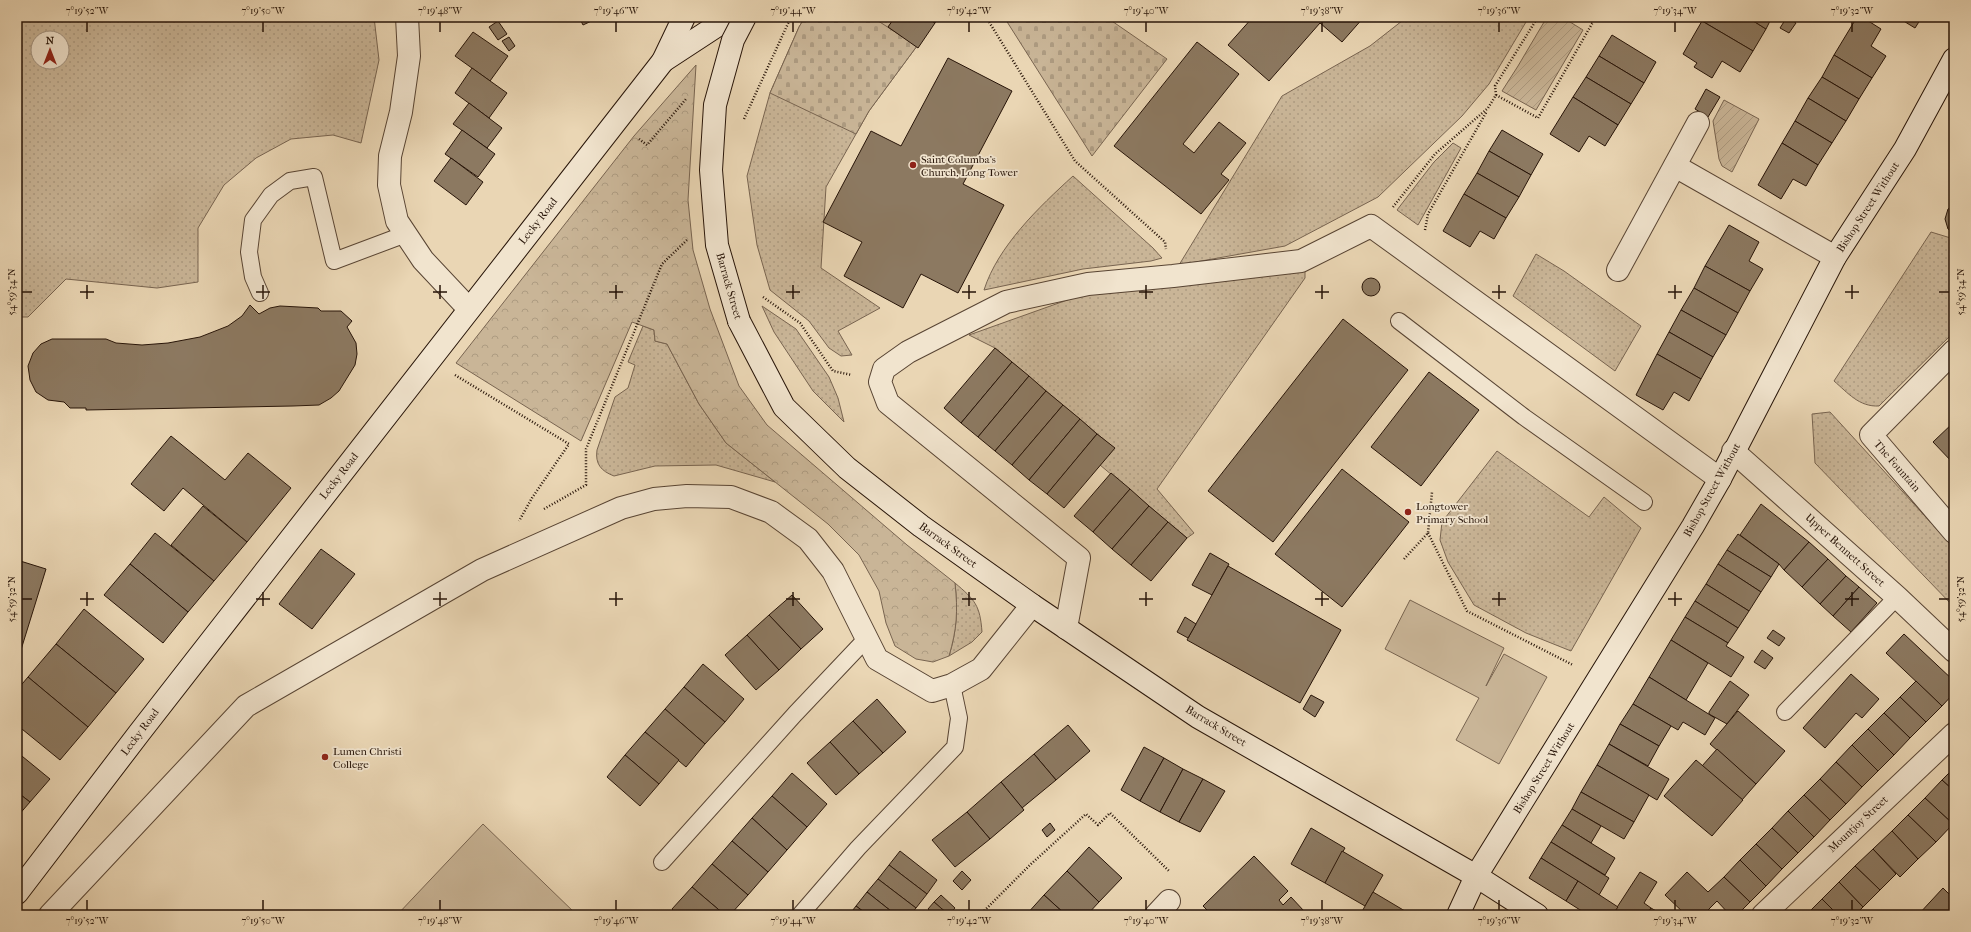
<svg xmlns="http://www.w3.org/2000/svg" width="1971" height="932" viewBox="0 0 1971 932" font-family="'IM FELL French Canon',serif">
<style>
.grass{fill:url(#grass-dots);stroke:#786450;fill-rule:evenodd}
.forest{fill:url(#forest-crowns);stroke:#786450}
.cemetery{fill:url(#cemetery-stones);stroke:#786450}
.park{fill:#c9b597;stroke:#786450}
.garden{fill:url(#garden-furrows);stroke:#786450}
.building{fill:#8c7961;stroke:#271408}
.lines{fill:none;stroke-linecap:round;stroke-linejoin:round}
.lane-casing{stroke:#584433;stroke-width:18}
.street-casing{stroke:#584433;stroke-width:24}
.secondary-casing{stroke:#271408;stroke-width:24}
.path{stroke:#271408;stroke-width:2.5;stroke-dasharray:1 2;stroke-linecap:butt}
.lane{stroke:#f1e4ce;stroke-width:16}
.street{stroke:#f1e4ce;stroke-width:22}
.secondary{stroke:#f1e4ce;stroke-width:22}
.secondary-bridge-casing{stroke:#271408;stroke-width:24;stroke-linecap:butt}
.secondary-bridge{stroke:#f1e4ce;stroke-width:22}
.ticks{fill:none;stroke:#271408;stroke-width:1.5}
.poi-dot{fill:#8f2418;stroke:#f1e4ce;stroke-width:1.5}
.labels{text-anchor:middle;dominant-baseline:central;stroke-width:3.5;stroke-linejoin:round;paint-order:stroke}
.poi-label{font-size:11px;fill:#271408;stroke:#f1e4ce;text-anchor:start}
.street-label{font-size:11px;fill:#271408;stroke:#f1e4ce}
.neatline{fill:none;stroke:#271408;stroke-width:1.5}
.ticks-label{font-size:10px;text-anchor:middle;fill:#271408}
</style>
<defs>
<pattern id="grass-dots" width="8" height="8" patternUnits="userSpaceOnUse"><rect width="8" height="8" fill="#c9b597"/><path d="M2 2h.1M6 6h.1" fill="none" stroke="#ad9b81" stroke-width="1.8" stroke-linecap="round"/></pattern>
<pattern id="forest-crowns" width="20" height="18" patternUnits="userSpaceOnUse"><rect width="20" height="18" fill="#c9b597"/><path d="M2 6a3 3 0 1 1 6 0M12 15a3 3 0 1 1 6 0" fill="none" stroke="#ad9b81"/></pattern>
<pattern id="cemetery-stones" width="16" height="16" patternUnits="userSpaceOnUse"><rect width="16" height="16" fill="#c9b597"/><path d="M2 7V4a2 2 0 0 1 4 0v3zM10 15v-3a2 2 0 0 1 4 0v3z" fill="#ad9b81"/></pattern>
<pattern id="garden-furrows" width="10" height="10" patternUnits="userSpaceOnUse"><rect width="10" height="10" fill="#c9b597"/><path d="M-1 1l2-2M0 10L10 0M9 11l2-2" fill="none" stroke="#ad9b81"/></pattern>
</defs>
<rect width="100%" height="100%" fill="#ead6b4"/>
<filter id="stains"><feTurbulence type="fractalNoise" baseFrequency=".005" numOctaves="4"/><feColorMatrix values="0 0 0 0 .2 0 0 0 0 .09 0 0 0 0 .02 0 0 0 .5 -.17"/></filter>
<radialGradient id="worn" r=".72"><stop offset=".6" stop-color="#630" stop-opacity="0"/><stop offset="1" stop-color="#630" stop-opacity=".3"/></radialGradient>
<!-- grass -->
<g class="grass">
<path d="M17,17H374L379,60L361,143L333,135L291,139L256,158L224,185L198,228V282L157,288L66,279L28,317H17ZM38,38H62V62H38Z"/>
<polygon points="805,17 895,17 888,27 917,46 869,111 826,187 821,268 880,308 838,331 852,355 841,356 829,348 809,321 770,290 757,245 747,176 770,93 799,27"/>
<polygon points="1407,17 1529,17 1489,84 1462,116 1378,197 1285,246 1179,265 1282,96 1370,46"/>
<polygon points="1453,143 1461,148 1418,225 1397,210 1434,162"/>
<path d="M1073,176L1153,248L1162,258L1151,261L1083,269L984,290C998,246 1039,207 1073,176Z"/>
<path d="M1931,232L1954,239V332L1879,406C1859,407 1848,393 1834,381Z"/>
<polygon points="1536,254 1564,271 1641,326 1615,371 1513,296"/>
<polygon points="1305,267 1305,278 1157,489 1194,533 1187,538 1100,465 1114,448 995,348 969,335 1084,294"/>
<polygon points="762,306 796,329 829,377 838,398 844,422 813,391 774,332"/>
<path d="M643,326L654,330L655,341L667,344L699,404L726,443L775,482L716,465L655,466L614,476C601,471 595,464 597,450L615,397L628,388L635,365L628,362Z"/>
<polygon points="1830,412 1954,548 1954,607 1815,463 1812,414"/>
<polygon points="1497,451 1589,517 1604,497 1641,528 1571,651 1526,633 1474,605 1448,562 1440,540 1442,522"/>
<path d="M955,583C975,600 980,605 982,632L972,642L949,656C957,629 958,611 955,583Z"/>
</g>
<!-- forest -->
<path class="forest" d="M696,65L688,200L693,250L710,309L739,386L767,425L907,545L955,583C958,611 957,629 949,656L933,662L916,659L895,646L886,623L879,591L859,555L828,524L726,443L699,404L667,344L655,341L654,330L632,322L581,441L456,363L634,136Z"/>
<!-- cemetery -->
<g class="cemetery">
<polygon points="805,17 872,17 917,46 869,111 856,134 770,93 799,27"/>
<polygon points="1004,17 1106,17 1167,59 1092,156"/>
</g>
<!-- park -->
<g class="park">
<polygon points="1410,600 1504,648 1486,686 1504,654 1547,677 1499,764 1456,740 1479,698 1385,649"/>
<polygon points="483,824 577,915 397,915"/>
</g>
<!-- garden -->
<g class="garden">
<polygon points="1547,17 1562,17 1583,30 1536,110 1502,91 1518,66"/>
<polygon points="1724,100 1759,119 1732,172 1722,166 1719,159 1713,121"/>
</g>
<!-- building -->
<g class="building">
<polygon points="579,17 600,17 583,25"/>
<polygon points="895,17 926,17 935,23 918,48 888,27"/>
<polygon points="926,17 939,17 935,23"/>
<polygon points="1253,17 1364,17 1342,42 1320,23 1269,81 1228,45"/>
<polygon points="1705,17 1747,17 1766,29 1753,51 1702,21"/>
<polygon points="1747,17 1772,17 1766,29"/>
<polygon points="1787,17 1796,23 1789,33 1780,28"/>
<polygon points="1857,17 1862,17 1881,29 1871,46 1886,56 1872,78 1834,55"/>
<polygon points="1897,17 1922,17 1915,28"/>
<polygon points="498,21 507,34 498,40 489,27"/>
<polygon points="1702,21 1753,51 1740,72 1722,61 1712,78 1694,67 1697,63 1683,54"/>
<polygon points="473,32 508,56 490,81 455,56"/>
<polygon points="1612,35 1656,62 1644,83 1599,56"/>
<polygon points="509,37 515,46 509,51 502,41"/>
<polygon points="1197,42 1239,74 1183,144 1194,153 1219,122 1246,143 1221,174 1229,180 1201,214 1114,146"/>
<polygon points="1834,55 1872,78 1859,99 1822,77"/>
<polygon points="1599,56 1644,83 1631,104 1586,77"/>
<polygon points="948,58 1012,91 963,184 1004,205 958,293 921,274 903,308 844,276 862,242 823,222 871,131 901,146"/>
<polygon points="472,68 507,93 489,118 455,93"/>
<polygon points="1586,77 1631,104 1618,125 1573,97"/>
<polygon points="1822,77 1859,99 1846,121 1808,98"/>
<polygon points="1706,89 1720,97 1708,117 1695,109"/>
<polygon points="1573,97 1618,125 1605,146 1589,136 1579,152 1550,134"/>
<polygon points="1808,98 1846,121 1832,143 1795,121"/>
<polygon points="469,103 502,128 487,148 453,124"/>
<polygon points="1795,121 1832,143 1818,165 1782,143"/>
<polygon points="462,130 495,154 478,177 445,154"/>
<polygon points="1502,130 1543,154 1531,175 1489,151"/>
<polygon points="1782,143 1818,165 1806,186 1793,179 1781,199 1758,185"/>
<polygon points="1489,151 1531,175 1519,197 1477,173"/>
<polygon points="451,158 483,182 466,205 434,181"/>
<polygon points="1477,173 1519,197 1506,218 1464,194"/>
<polygon points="1464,194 1506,218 1494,239 1480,231 1470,247 1443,231"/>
<polygon points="1954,205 1954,234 1948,229 1945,219 1948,209"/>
<polygon points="1729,225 1759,242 1749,261 1763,269 1750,291 1705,266"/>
<polygon points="1705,266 1750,291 1738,313 1694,288"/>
<circle cx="1371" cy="287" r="9"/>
<polygon points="1694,288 1738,313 1726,335 1681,310"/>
<polygon points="250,305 259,314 270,308 280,306 318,308 321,311 341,311 352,321 347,327 356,343 357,354 355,365 339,391 331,398 319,405 293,406 86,410 86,408 70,408 64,402 48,400 36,392 30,380 28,366 33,353 41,344 52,339 106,339 116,343 142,345 168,343 200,337 228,326 242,316"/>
<polygon points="1681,310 1726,335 1713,357 1669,332"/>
<polygon points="1343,319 1408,370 1273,542 1208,491"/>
<polygon points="1669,332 1713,357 1701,379 1657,354"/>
<polygon points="995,348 1012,362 961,423 944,408"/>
<polygon points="1657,354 1701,379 1689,401 1674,392 1663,410 1636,395"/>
<polygon points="1012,362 1029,376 978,437 961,423"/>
<polygon points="1429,372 1479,410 1421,486 1371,447"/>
<polygon points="1029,376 1046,391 995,451 978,437"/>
<polygon points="1046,391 1063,405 1012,465 995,451"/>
<polygon points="1063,405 1080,419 1029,480 1012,465"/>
<polygon points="1080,419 1097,434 1047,494 1029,480"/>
<polygon points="1954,422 1954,464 1933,442"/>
<polygon points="1097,434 1115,448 1064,508 1047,494"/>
<polygon points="171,436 225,480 248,453 291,488 247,542 183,488 164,511 131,484"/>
<polygon points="1342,469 1409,522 1342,607 1275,554"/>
<polygon points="1111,473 1130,489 1093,532 1074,516"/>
<polygon points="1130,489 1149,506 1112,549 1093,532"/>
<polygon points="1761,504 1809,542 1784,570 1779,564 1740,535"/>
<polygon points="203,506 247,542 214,581 171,545"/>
<polygon points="1149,506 1168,522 1131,565 1112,549"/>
<polygon points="1168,522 1187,538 1151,581 1131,565"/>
<polygon points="155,533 214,581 188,612 130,564"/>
<polygon points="1738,534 1779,564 1771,577 1727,550"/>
<polygon points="1809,542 1828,559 1802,587 1784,570"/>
<polygon points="321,549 355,574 312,629 279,604"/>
<polygon points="1727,550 1771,577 1761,592 1718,564"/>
<polygon points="1210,553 1229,564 1212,595 1192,585"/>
<polygon points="1828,559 1846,576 1820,604 1802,587"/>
<polygon points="17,560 46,569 20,653 17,652"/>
<polygon points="130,564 188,612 163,643 104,595"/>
<polygon points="1718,564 1761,592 1749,611 1706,584"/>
<polygon points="1228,566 1341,630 1300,703 1187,640"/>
<polygon points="1846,576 1859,587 1833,616 1820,604"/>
<polygon points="1706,584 1749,611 1738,628 1695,601"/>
<polygon points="1859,587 1877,603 1851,632 1833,616"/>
<polygon points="792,595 823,629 801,649 769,615"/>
<polygon points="1695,601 1738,628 1728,643 1685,617"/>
<polygon points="84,609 144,659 116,693 56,644"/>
<polygon points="769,615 801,649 779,670 747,635"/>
<polygon points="1185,617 1196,624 1188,638 1177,632"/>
<polygon points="1685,617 1728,643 1726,646 1744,657 1731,677 1671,640"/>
<polygon points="1773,630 1785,638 1779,646 1767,638"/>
<polygon points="1904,634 1954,681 1954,693 1942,706 1886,653"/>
<polygon points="747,635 779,670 756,690 725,655"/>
<polygon points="1671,640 1708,663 1686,700 1649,677"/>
<polygon points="56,644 116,693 88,727 28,677"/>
<polygon points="1762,650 1773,658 1765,669 1754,662"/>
<polygon points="703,664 744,699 725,722 684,687"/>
<polygon points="1851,674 1879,699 1862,718 1856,713 1825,748 1803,728"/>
<polygon points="28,677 88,727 60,760 17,725 17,690"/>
<polygon points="1649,677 1715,718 1705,735 1683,722 1678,730 1633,704"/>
<polygon points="1730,681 1749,695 1727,724 1709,714 1709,712"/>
<polygon points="1916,681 1942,706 1926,722 1900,697"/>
<polygon points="684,687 725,722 705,744 665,709"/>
<polygon points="1311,695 1324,702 1315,717 1303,709"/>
<polygon points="1900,697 1926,722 1910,738 1884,713"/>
<polygon points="877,699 906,732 883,753 853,721"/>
<polygon points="1633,704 1671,726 1659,746 1620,724"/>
<polygon points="665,709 705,744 686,767 645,732"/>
<polygon points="1738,711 1785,751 1756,784 1710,744"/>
<polygon points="1884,713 1910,738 1894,755 1868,729"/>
<polygon points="853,721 883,753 859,774 830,742"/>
<polygon points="1620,724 1659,746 1648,766 1609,744"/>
<polygon points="1068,725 1090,751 1056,780 1034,754"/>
<polygon points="1868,729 1894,755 1878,771 1852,745"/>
<polygon points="645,732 679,760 659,784 625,755"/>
<polygon points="830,742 859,774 836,795 807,763"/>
<polygon points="1609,744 1669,779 1657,800 1597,765"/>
<polygon points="1852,745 1878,771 1862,787 1836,762"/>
<polygon points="1144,747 1164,758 1140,801 1121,790"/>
<polygon points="1717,749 1756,784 1742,800 1702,766"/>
<polygon points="17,752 50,779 30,802 17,792"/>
<polygon points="1034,754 1056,780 1022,808 1001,782"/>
<polygon points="625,755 659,784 640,806 607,777"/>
<polygon points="1164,758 1183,769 1160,812 1140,801"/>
<polygon points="1696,760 1743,800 1712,836 1664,796"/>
<polygon points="1836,762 1862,787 1846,804 1820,779"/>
<polygon points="1597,765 1649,795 1634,822 1581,792"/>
<polygon points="1954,768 1954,791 1942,780"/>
<polygon points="1183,769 1203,779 1179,822 1160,812"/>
<polygon points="792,773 827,804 807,827 772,796"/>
<polygon points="1203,779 1225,791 1200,832 1179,822"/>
<polygon points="1820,779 1846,804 1830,820 1804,795"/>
<polygon points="1942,780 1954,791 1953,824 1925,798"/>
<polygon points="1001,782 1024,810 990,839 967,812"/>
<polygon points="17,792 30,802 17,817"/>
<polygon points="1581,792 1634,822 1624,839 1572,809"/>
<polygon points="1804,795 1830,820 1814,837 1788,811"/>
<polygon points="772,796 807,827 787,850 752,818"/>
<polygon points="1925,798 1953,824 1936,842 1908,815"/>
<polygon points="1572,809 1601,826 1591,843 1562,825"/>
<polygon points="1788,811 1814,837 1798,853 1772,828"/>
<polygon points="967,812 990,839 955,867 932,840"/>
<polygon points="1908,815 1936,842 1918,859 1892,831"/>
<polygon points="752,818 787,850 768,872 732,841"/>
<polygon points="1050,823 1055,830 1047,837 1042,830"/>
<polygon points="1562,825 1615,858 1605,875 1551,842"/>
<polygon points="1311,828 1345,848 1325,883 1291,864"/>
<polygon points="1772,828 1798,853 1782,869 1756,844"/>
<polygon points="1892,831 1918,859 1900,877 1873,849"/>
<polygon points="732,841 768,872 748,895 712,864"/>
<polygon points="1551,842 1609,878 1599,895 1541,858"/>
<polygon points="1756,844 1782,869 1766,886 1740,860"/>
<polygon points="1089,847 1122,878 1099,902 1067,871"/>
<polygon points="1873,849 1896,874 1880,890 1855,866"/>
<polygon points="900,851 937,880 927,894 889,865"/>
<polygon points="1342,851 1383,875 1365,906 1325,883"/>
<polygon points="1254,856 1288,891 1279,900 1283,905 1291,897 1304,911 1299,915 1212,915 1203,906"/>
<polygon points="1541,858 1578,881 1566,901 1529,878"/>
<polygon points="1740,860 1766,886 1750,902 1724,877"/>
<polygon points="712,864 748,895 730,915 725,915 692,887"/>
<polygon points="889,865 927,894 916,908 878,879"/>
<polygon points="1855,866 1880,890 1863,907 1839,882"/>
<polygon points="962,871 971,880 962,890 953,881"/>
<polygon points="1067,871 1099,902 1087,915 1066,915 1044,895"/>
<polygon points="1640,872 1657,882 1644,903 1651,908 1647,915 1612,915"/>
<polygon points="1687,872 1708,892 1724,877 1750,902 1737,915 1730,915 1717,901 1703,915 1686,915 1665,895"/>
<polygon points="878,879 916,908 910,915 896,915 867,892"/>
<polygon points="1578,881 1618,907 1612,915 1588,915 1566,901"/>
<polygon points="1839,882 1863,907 1855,915 1838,915 1822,899"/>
<polygon points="692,887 725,915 678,915 672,909"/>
<polygon points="1943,888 1954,899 1954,915 1918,915"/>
<polygon points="867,892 896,915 868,915 856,906"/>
<polygon points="1373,892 1410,914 1409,915 1360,915"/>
<polygon points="941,895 955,908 949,915 934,902"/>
<polygon points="1044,895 1066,915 1026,915"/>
<polygon points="1822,899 1838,915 1806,915"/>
<polygon points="934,902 949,915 935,915 928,909"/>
<polygon points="856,906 868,915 849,915"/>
<polygon points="1651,908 1663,915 1647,915"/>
</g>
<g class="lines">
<defs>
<g id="lane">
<polyline points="260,293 253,277 249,252 253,220 271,195 290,181 314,177 334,261 406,234"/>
<polyline points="1399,321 1524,417 1644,502"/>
<polyline points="1785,712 1897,597"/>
<polyline points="662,862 795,714 867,638"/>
<polyline points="800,915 858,848 955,747 959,718 952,685"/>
</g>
<g id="street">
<polyline points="407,17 409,56 401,112 390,156 389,185 397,221 423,260 469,309"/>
<polyline points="1675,166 1835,257"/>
<polyline points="1618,270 1698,123"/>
<polyline points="1954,351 1871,435 1954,532"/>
<polyline points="1733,451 1897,597 1954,651"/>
<polyline points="1066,628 1079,558 888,403 880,382 884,369 908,352 1006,302 1088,284 1173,276 1301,261 1371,226 1720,479"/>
<polyline points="50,915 246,706 482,570 621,508 654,499 687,496 731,497 771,512 808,539 833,571 877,659 932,691 952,685 981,669 1032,605"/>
<polyline points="1156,915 1169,901"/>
<polyline points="1763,915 1954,734"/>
</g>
<g id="secondary">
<polyline points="663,61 718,25 727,17"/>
<polyline points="739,321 784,407 847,468 921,526 1032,605 1198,717 1476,876 1537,915"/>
<polyline points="17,893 140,732 663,61 684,17"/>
<polyline points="1458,915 1476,876 1693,526 1720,479 1835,257 1905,149 1954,59"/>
</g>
</defs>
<!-- lane casing -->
<use href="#lane" class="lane-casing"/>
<!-- street casing -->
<use href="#street" class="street-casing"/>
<!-- secondary casing -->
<use href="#secondary" class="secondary-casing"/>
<!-- path -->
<g class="path">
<polyline points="986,17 1075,161 1165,242 1166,249"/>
<polyline points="1496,95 1538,118 1593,22 1584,17"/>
<polyline points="744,119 791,17"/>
<polyline points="639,139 647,145 686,99"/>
<polyline points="1393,207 1435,154 1488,108 1496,95 1495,86 1538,17"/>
<polyline points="1425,230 1428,214 1487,111"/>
<polyline points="763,297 800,323 833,371 852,375"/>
<polyline points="455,375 569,444 532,498 519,521"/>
<polyline points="544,509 586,485 586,449 662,264 687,240"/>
<polyline points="1428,533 1467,611 1573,665"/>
<polyline points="1404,559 1428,533 1432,492"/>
<polyline points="980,915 1031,864 1086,814 1098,825 1110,813 1170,872"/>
</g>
<!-- lane -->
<use href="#lane" class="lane"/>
<!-- street -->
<use href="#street" class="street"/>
<!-- secondary -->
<use href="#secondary" class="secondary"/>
<defs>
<polyline id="secondary-bridge" points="739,321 717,245 711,170 715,105 733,40 745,17"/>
</defs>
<!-- secondary-bridge casing -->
<use href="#secondary-bridge" class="secondary-bridge-casing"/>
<!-- secondary-bridge -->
<use href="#secondary-bridge" class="secondary-bridge"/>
</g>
<!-- ticks -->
<path class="ticks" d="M87,22V32M263,22V32M440,22V32M616,22V32M793,22V32M969,22V32M1146,22V32M1322,22V32M1499,22V32M1675,22V32M1852,22V32M87,285V299M263,285V299M440,285V299M616,285V299M793,285V299M969,285V299M1146,285V299M1322,285V299M1499,285V299M1675,285V299M1852,285V299M22,292H32M80,292H94M256,292H270M433,292H447M609,292H623M786,292H800M962,292H976M1139,292H1153M1315,292H1329M1492,292H1506M1668,292H1682M1845,292H1859M1939,292H1949M87,592V606M263,592V606M440,592V606M616,592V606M793,592V606M969,592V606M1146,592V606M1322,592V606M1499,592V606M1675,592V606M1852,592V606M22,599H32M80,599H94M256,599H270M433,599H447M609,599H623M786,599H800M962,599H976M1139,599H1153M1315,599H1329M1492,599H1506M1668,599H1682M1845,599H1859M1939,599H1949M87,900V910M263,900V910M440,900V910M616,900V910M793,900V910M969,900V910M1146,900V910M1322,900V910M1499,900V910M1675,900V910M1852,900V910"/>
<!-- markers -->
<g class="poi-dot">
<circle cx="913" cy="165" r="4"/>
<circle cx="1408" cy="512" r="4"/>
<circle cx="325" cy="757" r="4"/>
</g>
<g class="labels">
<!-- poi labels -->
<g class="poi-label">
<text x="921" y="159">Saint Columba's<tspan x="921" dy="13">Church, Long Tower</tspan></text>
<text x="1416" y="506">Longtower<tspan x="1416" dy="13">Primary School</tspan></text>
<text x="333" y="751">Lumen Christi<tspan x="333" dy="13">College</tspan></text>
</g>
<!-- street labels -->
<g class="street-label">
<text transform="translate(1868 207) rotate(-57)">Bishop Street Without</text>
<text transform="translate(538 221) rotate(-52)">Lecky Road</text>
<text transform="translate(729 286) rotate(74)">Barrack Street</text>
<text transform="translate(1897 466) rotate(49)">The Fountain</text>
<text transform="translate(339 476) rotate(-52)">Lecky Road</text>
<text transform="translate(1712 490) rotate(-61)">Bishop Street Without</text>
<text transform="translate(948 545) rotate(36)">Barrack Street</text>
<text transform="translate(1845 550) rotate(42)">Upper Bennett Street</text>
<text transform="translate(1216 726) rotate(31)">Barrack Street</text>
<text transform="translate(140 732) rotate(-53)">Lecky Road</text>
<text transform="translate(1544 768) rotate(-58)">Bishop Street Without</text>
<text transform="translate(1858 824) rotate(-43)">Mountjoy Street</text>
</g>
</g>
<!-- margin -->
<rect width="1971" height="932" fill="none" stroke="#ead6b4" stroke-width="44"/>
<!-- north arrow -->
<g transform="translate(50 50)"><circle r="19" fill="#f1e4ce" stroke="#a0917f"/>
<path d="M0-3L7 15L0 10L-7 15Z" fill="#8f2418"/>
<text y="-6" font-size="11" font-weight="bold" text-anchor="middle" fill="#271408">N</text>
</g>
<rect x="22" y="22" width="1927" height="888" class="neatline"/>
<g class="ticks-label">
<text x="87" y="14">7°19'52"W</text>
<text x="263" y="14">7°19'50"W</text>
<text x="440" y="14">7°19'48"W</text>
<text x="616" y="14">7°19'46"W</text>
<text x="793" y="14">7°19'44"W</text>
<text x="969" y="14">7°19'42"W</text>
<text x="1146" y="14">7°19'40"W</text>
<text x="1322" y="14">7°19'38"W</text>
<text x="1499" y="14">7°19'36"W</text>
<text x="1675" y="14">7°19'34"W</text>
<text x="1852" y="14">7°19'32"W</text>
<text transform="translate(11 292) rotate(-90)" y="4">54°59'34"N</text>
<text transform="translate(1960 292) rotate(-90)" y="4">54°59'34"N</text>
<text transform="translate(11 599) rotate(-90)" y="4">54°59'32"N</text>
<text transform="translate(1960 599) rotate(-90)" y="4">54°59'32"N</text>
<text x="87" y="924">7°19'52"W</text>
<text x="263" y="924">7°19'50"W</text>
<text x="440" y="924">7°19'48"W</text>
<text x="616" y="924">7°19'46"W</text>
<text x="793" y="924">7°19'44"W</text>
<text x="969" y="924">7°19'42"W</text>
<text x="1146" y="924">7°19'40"W</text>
<text x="1322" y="924">7°19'38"W</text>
<text x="1499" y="924">7°19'36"W</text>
<text x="1675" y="924">7°19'34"W</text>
<text x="1852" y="924">7°19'32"W</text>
</g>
<rect width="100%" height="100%" filter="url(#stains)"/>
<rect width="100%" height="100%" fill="url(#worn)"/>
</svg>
